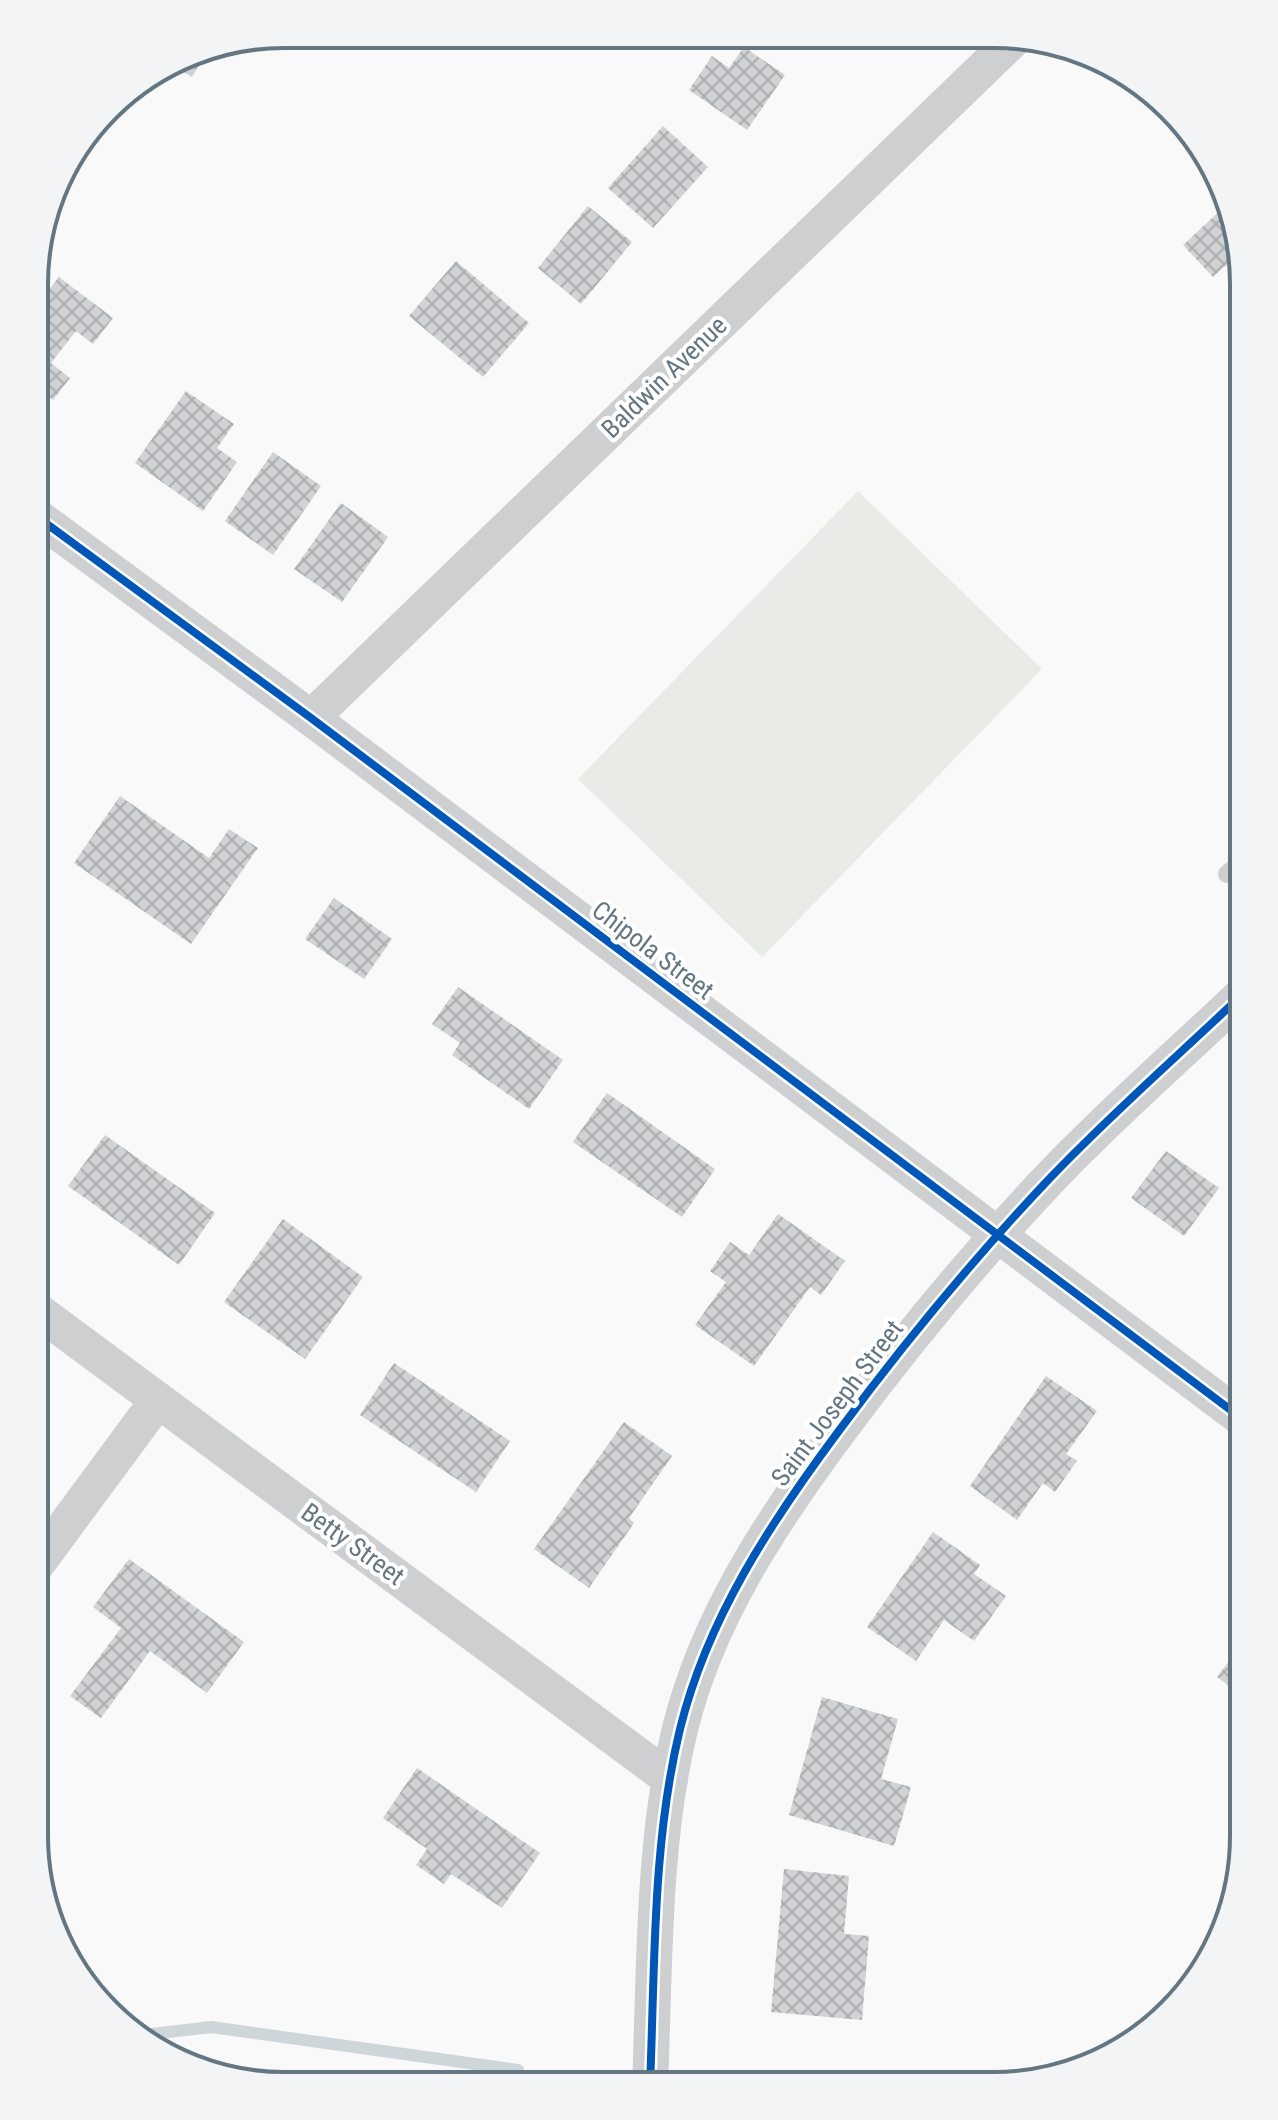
<svg xmlns="http://www.w3.org/2000/svg" width="1278" height="2120" viewBox="0 0 1278 2120" font-family="'Roboto Condensed',sans-serif">
<style>
.pitch{fill:#e8ebe6}
.lines{fill:none;stroke-linecap:round;stroke-linejoin:round}
.stream{stroke:#ced6d9;stroke-width:12}
.building{fill:url(#building-cross-hatch)}
.lane{stroke:#cecfd0;stroke-width:18}
.street{stroke:#cecfd0;stroke-width:36}
.cycleway-casing{stroke:#fff;stroke-width:13}
.cycleway{stroke:#0057b8;stroke-width:8}
.labels{text-anchor:middle;dominant-baseline:central;stroke-width:8;stroke-linejoin:round;paint-order:stroke}
.street-label{font-size:26px;fill:#657683;stroke:#fff}
.rim{fill:none;stroke:#657683;stroke-width:4}
</style>
<defs>
<pattern id="building-cross-hatch" width="8" height="8" patternUnits="userSpaceOnUse" patternTransform="scale(2)"><rect width="8" height="8" fill="#d0d2d3"/><path d="M0 0l8 8M0 8l8-8" fill="none" stroke="#acafb1"/></pattern>
</defs>
<rect width="100%" height="100%" fill="#f9f9f9"/>
<!-- pitch -->
<polygon class="pitch" points="858,491 1042,669 762,957 578,779"/>
<g class="lines">
<!-- stream -->
<polyline class="stream" points="135,2036 211,2027 518,2070"/>
</g>
<!-- building -->
<g class="building">
<polygon points="744,47 785,75 747,130 689,90 712,56 729,68"/>
<polygon points="209,49 192,77 171,64 189,53"/>
<polygon points="663,126 708,167 653,228 608,188"/>
<polygon points="588,206 632,242 581,304 538,268"/>
<polygon points="1225,206 1238,254 1213,277 1183,245"/>
<polygon points="456,261 529,323 483,377 409,316"/>
<polygon points="59,277 113,318 93,344 76,331 51,363 70,378 53,400 36,387 36,306"/>
<polygon points="186,391 234,424 217,448 237,462 203,511 135,463"/>
<polygon points="273,452 321,486 273,555 225,521"/>
<polygon points="341,503 388,537 342,602 294,569"/>
<polygon points="120,796 209,858 229,829 258,848 191,944 74,863"/>
<polygon points="334,898 392,939 364,979 305,939"/>
<polygon points="458,987 563,1060 529,1109 452,1055 460,1043 432,1024"/>
<polygon points="607,1093 715,1169 682,1217 573,1142"/>
<polygon points="105,1135 215,1213 179,1265 68,1186"/>
<polygon points="1166,1151 1219,1188 1184,1236 1131,1198"/>
<polygon points="778,1214 845,1261 821,1295 810,1287 754,1366 695,1325 726,1282 710,1271 730,1242 749,1255"/>
<polygon points="283,1219 363,1277 305,1359 224,1302"/>
<polygon points="394,1363 510,1441 476,1492 360,1415"/>
<polygon points="1046,1376 1097,1411 1066,1454 1077,1461 1055,1492 1043,1483 1017,1520 970,1486"/>
<polygon points="624,1422 672,1456 629,1518 634,1523 589,1588 534,1549"/>
<polygon points="933,1532 980,1565 974,1574 1006,1596 974,1641 944,1620 916,1661 867,1627"/>
<polygon points="129,1559 244,1642 207,1693 150,1651 101,1718 70,1696 121,1628 93,1607"/>
<polygon points="1244,1641 1243,1680 1243,1696 1217,1677"/>
<polygon points="822,1697 898,1719 881,1779 911,1787 894,1846 789,1815"/>
<polygon points="417,1768 540,1853 502,1908 451,1874 444,1884 416,1865 427,1849 383,1818"/>
<polygon points="784,1869 849,1876 844,1934 869,1936 862,2020 771,2012"/>
</g>
<g class="lines">
<!-- lane -->
<polyline class="lane" points="1227,874 1244,860"/>
<!-- street -->
<g class="street">
<polyline points="36,516 311,718 1244,1420"/>
<polyline points="311,718 1017,36"/>
<polyline points="35,1309 670,1779"/>
<polyline points="34,1568 158,1400"/>
<path d="M650,2085C655,1968 652,1844 680,1729C707,1619 771,1522 838,1432C904,1343 974,1258 1051,1177C1112,1113 1180,1054 1244,993"/>
</g>
<defs>
<g id="cycleway">
<polyline points="36,516 311,718 1244,1420"/>
<path d="M650,2085C655,1968 652,1844 680,1729C707,1619 771,1522 838,1432C904,1343 974,1258 1051,1177C1112,1113 1180,1054 1244,993"/>
</g>
</defs>
<!-- cycleway casing -->
<use href="#cycleway" class="cycleway-casing"/>
<!-- cycleway -->
<use href="#cycleway" class="cycleway"/>
</g>
<g class="labels">
<!-- street labels -->
<g class="street-label">
<text transform="translate(664 377) rotate(-44)">Baldwin Avenue</text>
<text transform="translate(653 950) rotate(37)">Chipola Street</text>
<text transform="translate(837 1403) rotate(-53)">Saint Joseph Street</text>
<text transform="translate(353 1544) rotate(36)">Betty Street</text>
</g>
</g>
<!-- crop -->
<path d="M0 0H1278V2120H0ZM284 48H994A236 236 0 0 1 1230 284V1836A236 236 0 0 1 994 2072H284A236 236 0 0 1 48 1836V284A236 236 0 0 1 284 48Z" fill="#f3f4f5" fill-rule="evenodd"/>
<path class="rim" d="M284 48H994A236 236 0 0 1 1230 284V1836A236 236 0 0 1 994 2072H284A236 236 0 0 1 48 1836V284A236 236 0 0 1 284 48Z"/>
</svg>
